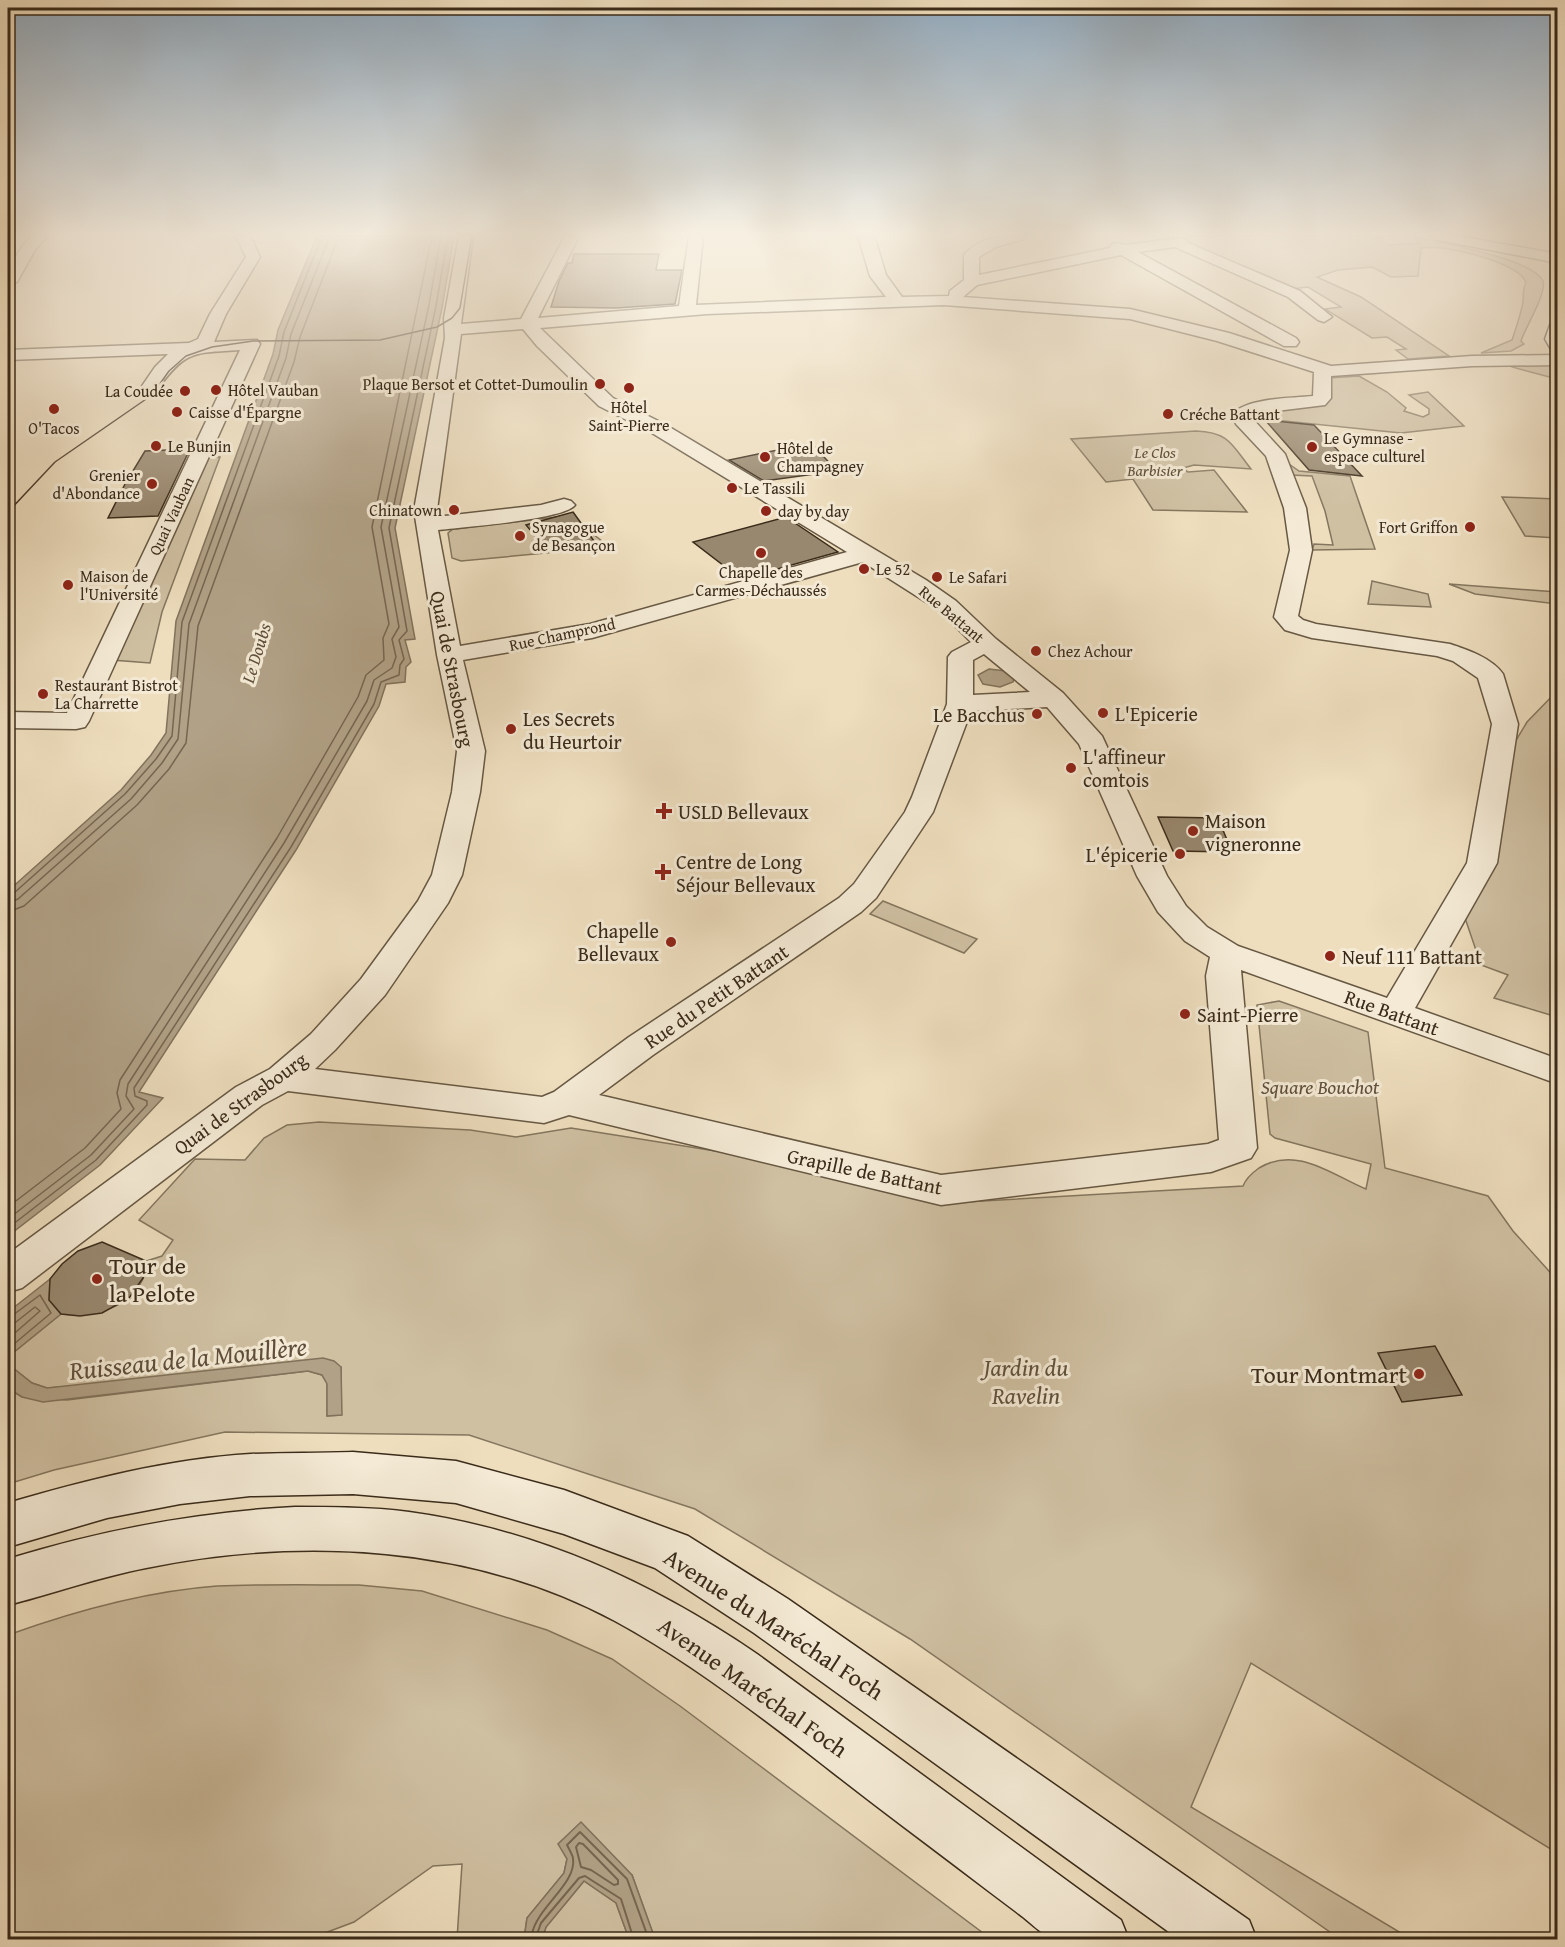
<svg xmlns="http://www.w3.org/2000/svg" width="1565" height="1947" viewBox="0 0 1565 1947" font-family="'Gentium Book Plus',serif">
<style>
.green{fill:#cfc0a2;stroke:#84765e;stroke-width:1.5}
.water{fill:#b1a186;stroke:#81725b;stroke-width:1.5}
.lines{fill:none;stroke-linecap:round;stroke-linejoin:round}
.shore-far1{stroke:#766650;stroke-width:1.5}
.shore{stroke:#766650;stroke-width:2}
.building{fill:#98886f;stroke:#3a2b1a;stroke-width:1.5}
.street-casing{stroke:#675843;stroke-width:3}
.secondary-casing{stroke:#3a2b1a;stroke-width:3}
.street{fill:#f4ead5;fill-rule:evenodd}
.secondary{fill:#f4ead5;fill-rule:evenodd}
.tram{stroke:#3a2b1a;stroke-width:1.5}
.poi-dot{fill:#8f2418;stroke:#f4ead5;stroke-width:2}
.labels{text-anchor:middle;dominant-baseline:central;stroke-width:6;stroke-linejoin:round;paint-order:stroke}
.far-poi-label{font-size:16px;fill:#3a2b1a;stroke:#f4ead5;text-anchor:start}
.far-park-label{font-size:16px;font-style:italic;fill:#5f503c;stroke:#f4ead5}
.far-street-label{font-size:16px;fill:#3a2b1a;stroke:#f4ead5}
.far-water-label{font-size:18px;font-style:italic;fill:#5e4e3a;stroke:#f4ead5}
.street-label{font-size:20px;fill:#3a2b1a;stroke:#f4ead5}
.poi-label{font-size:20px;fill:#3a2b1a;stroke:#f4ead5;text-anchor:start}
.park-label{font-size:20px;font-style:italic;fill:#5f503c;stroke:#f4ead5}
.near-poi-label{font-size:24px;fill:#3a2b1a;stroke:#f4ead5;text-anchor:start}
.near-park-label{font-size:24px;font-style:italic;fill:#5f503c;stroke:#f4ead5}
.near-street-label{font-size:24px;fill:#3a2b1a;stroke:#f4ead5}
.near-water-label{font-size:26px;font-style:italic;fill:#5e4e3a;stroke:#f4ead5}
</style>
<rect width="100%" height="100%" fill="#eedebe"/>
<filter id="stains"><feTurbulence type="fractalNoise" baseFrequency=".00333" numOctaves="4"/><feColorMatrix values="0 0 0 0 .2 0 0 0 0 .09 0 0 0 0 .02 0 0 0 .5 -.17"/></filter>
<radialGradient id="worn" r=".72"><stop offset=".6" stop-color="#630" stop-opacity="0"/><stop offset="1" stop-color="#630" stop-opacity=".3"/></radialGradient>
<!-- green -->
<g class="green">
<path d="M1189,236H1392L1373,238L1389,245L1420,243L1413,236C1437,242 1534,259 1543,281C1547,293 1525,328 1521,341L1524,344L1511,351L1481,353L1512,340C1516,328 1521,314 1523,302C1524,294 1522,290 1526,283C1521,264 1458,249 1440,248C1434,247 1427,248 1421,248L1418,276L1391,277L1372,267L1338,270L1317,277L1361,297L1449,356L1408,359L1396,350L1406,349L1387,337L1372,338L1325,309L1341,307L1308,287L1291,289L1186,243Z"/>
<polygon points="1549,364 1557,366 1557,379 1512,367 1512,365"/>
<polygon points="1359,376 1387,392 1406,408 1404,411 1423,417 1429,414 1429,409 1409,395 1428,392 1464,426 1401,433 1256,418 1251,415 1256,411 1325,402 1331,396 1328,378"/>
<path d="M1196,431C1229,432 1232,445 1251,469L1194,465L1183,468L1188,472L1214,470L1247,512L1153,510L1133,479L1106,482L1071,439Z"/>
<polygon points="209,457 220,457 162,612 150,663 112,660"/>
<polygon points="1289,464 1299,471 1350,476 1375,549 1312,550 1314,544 1333,545 1325,511 1312,476 1291,475"/>
<polygon points="1502,497 1557,499 1557,538 1525,536"/>
<polygon points="557,517 575,537 594,535 610,547 461,561 452,558 448,533 453,529"/>
<polygon points="1372,581 1428,594 1431,607 1368,604"/>
<polygon points="1449,584 1557,592 1557,604 1475,594"/>
<polygon points="1557,691 1557,1017 1494,998 1508,975 1481,965 1465,918 1509,752 1527,722"/>
<polygon points="883,901 977,939 964,953 870,914"/>
<path d="M1279,1001L1368,1032L1385,1168L1488,1196L1513,1231L1557,1280V1853L1251,1663L1191,1807L1411,1939H1340L910,1639L695,1509L469,1435L225,1432L54,1470L8,1484V1388L22,1397L67,1400L308,1371L322,1375L327,1383V1416L341,1415V1367L47,1388L32,1383L8,1364V1357L61,1314C92,1317 128,1310 143,1279C145,1274 145,1266 146,1261L162,1256L173,1240L139,1220L195,1159L245,1160L264,1138L287,1125L319,1122L470,1130L516,1137L571,1128L728,1153L947,1203L1243,1186C1246,1178 1252,1173 1259,1168C1297,1145 1332,1175 1366,1189L1371,1164L1275,1138L1270,1134L1257,1005Z"/>
<path d="M359,1585L422,1591L547,1630L612,1659L680,1706L991,1939H655L632,1875L567,1859L564,1873L527,1918L524,1939H457L462,1864L433,1866L354,1922L309,1939L8,1940V1635C72,1612 148,1591 217,1586C264,1584 312,1585 359,1585Z"/>
<polygon points="584,1881 616,1903 629,1939 542,1940 546,1927"/>
</g>
<!-- water -->
<g class="water">
<polygon points="317,236 454,236 442,308 395,528 415,639 405,640 411,662 406,667 405,682 386,684 379,706 296,850 139,1092 163,1098 100,1165 8,1236 8,891 121,790 151,755 166,733 176,621 273,354 278,330"/>
<polygon points="989,669 1006,671 1014,679 1013,682 1000,687 983,684 978,675"/>
<polygon points="50,1279 49,1300 61,1314 8,1357 8,1312"/>
<polygon points="323,1358 334,1361 341,1367 342,1415 327,1416 327,1384 322,1375 308,1371 43,1402 22,1397 8,1388 8,1364 32,1383 47,1388"/>
<polygon points="581,1822 632,1875 655,1939 629,1939 616,1903 584,1881 546,1927 542,1939 524,1939 527,1918 564,1873 567,1859 558,1844"/>
</g>
<g class="lines">
<!-- shore-far1 -->
<g class="shore-far1">
<polyline points="8,895 14,893 125,794 156,759 172,736 182,622 279,356 284,332 322,236"/>
<polyline points="8,903 18,899 131,799 162,763 178,739 189,624 286,358 291,334 330,236"/>
<polyline points="8,912 24,906 137,805 169,769 186,743 198,626 294,362 300,337 339,236"/>
<polyline points="8,1207 85,1148 121,1109 117,1093 120,1080 277,838 358,697 366,675 384,660 383,638 389,624 372,527 432,236"/>
<polyline points="8,1219 91,1155 134,1109 126,1096 128,1084 284,843 367,701 374,680 392,668 396,657 392,639 399,627 381,527 429,305 441,236"/>
<polyline points="8,1228 96,1160 147,1105 147,1101 135,1096 134,1088 291,847 374,704 381,682 399,675 400,665 404,659 399,640 407,631 389,528 436,306 448,236"/>
<polyline points="8,1316 13,1315 40,1295 51,1313 8,1349"/>
<polyline points="8,1323 16,1322 35,1307 40,1311 8,1339"/>
</g>
<!-- shore -->
<g class="shore">
<polygon points="579,1843 583,1844 618,1880 618,1884 614,1885 591,1870 581,1867 576,1847"/>
<path d="M634,1940L621,1899L585,1876L579,1878L541,1923L537,1934H532C537,1907 577,1884 573,1858C572,1854 569,1849 567,1845L580,1832L627,1879L649,1940"/>
</g>
</g>
<!-- building -->
<g class="building">
<polygon points="574,254 659,254 656,270 682,270 675,304 616,308 551,307 559,281 568,263 572,263"/>
<polygon points="1265,420 1314,425 1362,476 1309,470"/>
<polygon points="811,443 837,471 764,481 729,460"/>
<polygon points="190,449 158,516 108,518 125,484 145,451"/>
<polygon points="573,512 597,545 546,549 526,525"/>
<polygon points="786,517 838,552 741,579 693,542"/>
<polygon points="1158,817 1218,818 1232,852 1173,851"/>
<polygon points="102,1242 146,1261 143,1278 129,1298 102,1313 80,1316 61,1314 49,1300 50,1279 62,1264 78,1251"/>
<polygon points="1435,1346 1462,1395 1402,1402 1378,1353"/>
</g>
<g class="lines">
<defs>
<g id="street">
<path d="M32,236H47L35,250L17,282L8,285C8,267 19,248 32,236Z"/>
<path d="M236,236H250L260,257L226,314L214,342L257,340L260,344L89,721L85,727L76,729L8,728V712L67,713L240,350C194,353 185,350 157,390H145L142,386L155,367L168,354L8,360V350L189,343L198,339L210,314L246,257Z"/>
<path d="M459,236H473L461,324L521,319L565,236H579L538,318L679,306L689,236H703L696,305L886,297L870,276L858,236H872L876,242L886,275L902,297L949,296L950,291L964,280V255C978,238 1006,234 1026,236L1024,239L996,247L979,257V275L1110,248L1112,244L1117,243L1125,245L1180,238L1185,239L1188,243L1300,291L1332,317L1324,322L1318,320L1288,297L1175,247L1138,252L1296,338L1299,342L1296,346H1284L1121,255L977,285L963,297L1130,309L1229,333L1331,366L1472,356L1558,355V365L1472,366L1331,376V398L1325,405L1260,413L1251,417L1285,454L1306,508L1312,550L1298,616L1303,620L1316,624L1450,644C1468,650 1492,658 1503,674L1518,724L1497,863L1415,1008L1558,1059V1084L1241,970L1257,1148L1251,1158L1211,1172L941,1205L569,1115L544,1123L288,1091L262,1105L22,1288L8,1292V1254L236,1087L270,1069L311,1034L361,979L418,901L432,875L452,792L457,751L437,655L414,510L445,338L444,318ZM944,305L1130,319L1217,341L1314,372L1313,396C1293,398 1244,398 1232,415L1236,424L1266,456L1284,508L1290,550L1274,617L1285,630L1312,638L1437,656L1453,661L1478,678L1492,724L1467,863L1387,998L1238,946L1207,927L1186,906L1167,876L1102,736L1063,693L996,639L956,601L926,580L666,425L613,398L540,328L707,314ZM523,329L537,346L599,406L652,433L847,552L590,624L460,646L438,530C461,527 564,520 575,505L571,501L564,499L541,505L436,517L461,334ZM863,562L940,611L971,642L952,652L948,657L947,704L912,797L905,812L854,884L839,898L629,1037L554,1092L542,1097L315,1069L335,1050L385,995L448,903L462,875L480,792L485,751L463,660L592,638ZM984,654L1030,692L973,695V660ZM1047,707L1079,744L1137,876L1158,912L1185,941L1210,957L1206,976L1219,1140L1208,1144L941,1175L599,1095L653,1055L861,912L876,898L933,812L971,711Z"/>
</g>
<g id="secondary">
<polygon points="1431,236 1459,236 1558,254 1558,263 1438,240"/>
<polygon points="1558,320 1558,352 1552,351 1545,339 1550,325"/>
<path d="M353,1452L456,1461L564,1490L688,1536L788,1599L1249,1920L1257,1940H1180L754,1633L655,1568L564,1534L456,1503L353,1494L250,1496L180,1504L107,1518L8,1547V1503C87,1480 168,1459 251,1454C285,1453 319,1453 353,1452Z"/>
<path d="M295,1507C333,1507 372,1507 409,1512C538,1530 651,1582 757,1654L1088,1896L1121,1920L1129,1940C1112,1940 1068,1943 1055,1940C1043,1936 1029,1921 1019,1914C979,1884 940,1854 900,1824C808,1755 716,1676 615,1621C474,1545 301,1536 146,1568C99,1577 54,1593 8,1605V1559C103,1530 196,1512 295,1507Z"/>
</g>
</defs>
<!-- street casing -->
<use href="#street" class="street-casing"/>
<!-- secondary casing -->
<use href="#secondary" class="secondary-casing"/>
<!-- street -->
<use href="#street" class="street"/>
<!-- secondary -->
<use href="#secondary" class="secondary"/>
<!-- tram -->
<polyline class="tram" points="8,512 55,462 152,395 169,371 186,356 212,347 253,341 380,340 437,327 452,318 460,308 472,236"/>
</g>
<!-- sky -->
<linearGradient id="sky" x2="0" y2="1"><stop stop-color="#92acc1"/><stop offset="0.46" stop-color="#f7f0e2"/><stop offset="1" stop-color="#f7f0e2" stop-opacity="0"/></linearGradient>
<rect width="1565" height="508" fill="url(#sky)"/>
<!-- markers -->
<g class="poi-dot">
<circle cx="600" cy="384" r="6"/>
<circle cx="629" cy="388" r="6"/>
<circle cx="216" cy="390" r="6"/>
<circle cx="185" cy="391" r="6"/>
<circle cx="54" cy="409" r="6"/>
<circle cx="177" cy="412" r="6"/>
<circle cx="1168" cy="414" r="6"/>
<circle cx="156" cy="446" r="6"/>
<circle cx="1312" cy="447" r="6"/>
<circle cx="765" cy="457" r="6"/>
<circle cx="152" cy="484" r="6"/>
<circle cx="732" cy="488" r="6"/>
<circle cx="454" cy="510" r="6"/>
<circle cx="766" cy="511" r="6"/>
<circle cx="1470" cy="527" r="6"/>
<circle cx="520" cy="536" r="6"/>
<circle cx="761" cy="553" r="6"/>
<circle cx="864" cy="569" r="6"/>
<circle cx="937" cy="577" r="6"/>
<circle cx="68" cy="585" r="6"/>
<circle cx="1036" cy="651" r="6"/>
<circle cx="43" cy="694" r="6"/>
<circle cx="1103" cy="713" r="6"/>
<circle cx="1037" cy="714" r="6"/>
<circle cx="511" cy="729" r="6"/>
<circle cx="1071" cy="768" r="6"/>
<path d="M661 802h6v6h6v6h-6v6h-6v-6h-6v-6h6z"/>
<circle cx="1193" cy="831" r="6"/>
<circle cx="1180" cy="854" r="6"/>
<path d="M660 863h6v6h6v6h-6v6h-6v-6h-6v-6h6z"/>
<circle cx="671" cy="942" r="6"/>
<circle cx="1330" cy="956" r="6"/>
<circle cx="1185" cy="1014" r="6"/>
<circle cx="97" cy="1279" r="6"/>
<circle cx="1419" cy="1374" r="6"/>
</g>
<g class="labels">
<!-- far-poi labels -->
<g class="far-poi-label">
<text x="588" y="384" text-anchor="end">Plaque Bersot et Cottet-Dumoulin</text>
<text x="228" y="390">Hôtel Vauban</text>
<text x="173" y="391" text-anchor="end">La Coudée</text>
<text x="629" y="407" text-anchor="middle">Hôtel<tspan x="629" dy="18">Saint-Pierre</tspan></text>
<text x="189" y="412">Caisse d'Épargne</text>
<text x="1180" y="414">Créche Battant</text>
<text x="54" y="428" text-anchor="middle">O'Tacos</text>
<text x="1324" y="438">Le Gymnase -<tspan x="1324" dy="18">espace culturel</tspan></text>
<text x="168" y="446">Le Bunjin</text>
<text x="777" y="448">Hôtel de<tspan x="777" dy="18">Champagney</tspan></text>
<text x="140" y="475" text-anchor="end">Grenier<tspan x="140" dy="18">d'Abondance</tspan></text>
<text x="744" y="488">Le Tassili</text>
<text x="442" y="510" text-anchor="end">Chinatown</text>
<text x="778" y="511">day by day</text>
<text x="532" y="527">Synagogue<tspan x="532" dy="18">de Besançon</tspan></text>
<text x="1458" y="527" text-anchor="end">Fort Griffon</text>
<text x="876" y="569">Le 52</text>
<text x="761" y="572" text-anchor="middle">Chapelle des<tspan x="761" dy="18">Carmes-Déchaussés</tspan></text>
<text x="80" y="576">Maison de<tspan x="80" dy="18">l'Université</tspan></text>
<text x="949" y="577">Le Safari</text>
<text x="1048" y="651">Chez Achour</text>
<text x="55" y="685">Restaurant Bistrot<tspan x="55" dy="18">La Charrette</tspan></text>
</g>
<!-- far-park labels -->
<g class="far-park-label">
<text x="1155" y="452">Le Clos<tspan x="1155" dy="18">Barbisier</tspan></text>
</g>
<!-- far-street labels -->
<g class="far-street-label">
<text transform="translate(171 516) rotate(-65)">Quai Vauban</text>
<text transform="translate(952 614) rotate(40)">Rue Battant</text>
<text transform="translate(562 634) rotate(-12)">Rue Champrond</text>
</g>
<!-- far-water labels -->
<g class="far-water-label">
<text transform="translate(256 653) rotate(-73)">Le Doubs</text>
</g>
<!-- street labels -->
<g class="street-label">
<text transform="translate(453 669) rotate(79)">Quai de Strasbourg</text>
<text transform="translate(716 996) rotate(-34)">Rue du Petit Battant</text>
<text transform="translate(1392 1012) rotate(20)">Rue Battant</text>
<text transform="translate(240 1103) rotate(-36)">Quai de Strasbourg</text>
<text transform="translate(865 1171) rotate(12)">Grapille de Battant</text>
</g>
<!-- poi labels -->
<g class="poi-label">
<text x="1115" y="713">L'Epicerie</text>
<text x="1025" y="714" text-anchor="end">Le Bacchus</text>
<text x="523" y="718">Les Secrets<tspan x="523" dy="23">du Heurtoir</tspan></text>
<text x="1083" y="756">L'affineur<tspan x="1083" dy="23">comtois</tspan></text>
<text x="678" y="811">USLD Bellevaux</text>
<text x="1205" y="820">Maison<tspan x="1205" dy="23">vigneronne</tspan></text>
<text x="1168" y="854" text-anchor="end">L'épicerie</text>
<text x="676" y="861">Centre de Long<tspan x="676" dy="23">Séjour Bellevaux</tspan></text>
<text x="659" y="930" text-anchor="end">Chapelle<tspan x="659" dy="23">Bellevaux</tspan></text>
<text x="1342" y="956">Neuf 111 Battant</text>
<text x="1197" y="1014">Saint-Pierre</text>
</g>
<!-- park labels -->
<g class="park-label">
<text x="1320" y="1086">Square Bouchot</text>
</g>
<!-- near-poi labels -->
<g class="near-poi-label">
<text x="109" y="1265">Tour de<tspan x="109" dy="28">la Pelote</tspan></text>
<text x="1407" y="1374" text-anchor="end">Tour Montmart</text>
</g>
<!-- near-park labels -->
<g class="near-park-label">
<text x="1026" y="1367">Jardin du<tspan x="1026" dy="28">Ravelin</tspan></text>
</g>
<!-- near-street labels -->
<g class="near-street-label">
<text transform="translate(774 1624) rotate(33)">Avenue du Maréchal Foch</text>
<text transform="translate(753 1687) rotate(35)">Avenue Maréchal Foch</text>
</g>
<!-- near-water labels -->
<g class="near-water-label">
<text transform="translate(188 1358) rotate(-6)">Ruisseau de la Mouillère</text>
</g>
</g>
<!-- margin -->
<rect width="1565" height="1947" fill="none" stroke="#eedebe" stroke-width="30"/>
<rect x="9" y="9" width="1547" height="1929" fill="none" stroke="#3a2b1a" stroke-width="3"/>
<rect x="15" y="15" width="1535" height="1917" fill="none" stroke="#3a2b1a" stroke-width="1.5"/>
<rect width="100%" height="100%" filter="url(#stains)"/>
<rect width="100%" height="100%" fill="url(#worn)"/>
</svg>
